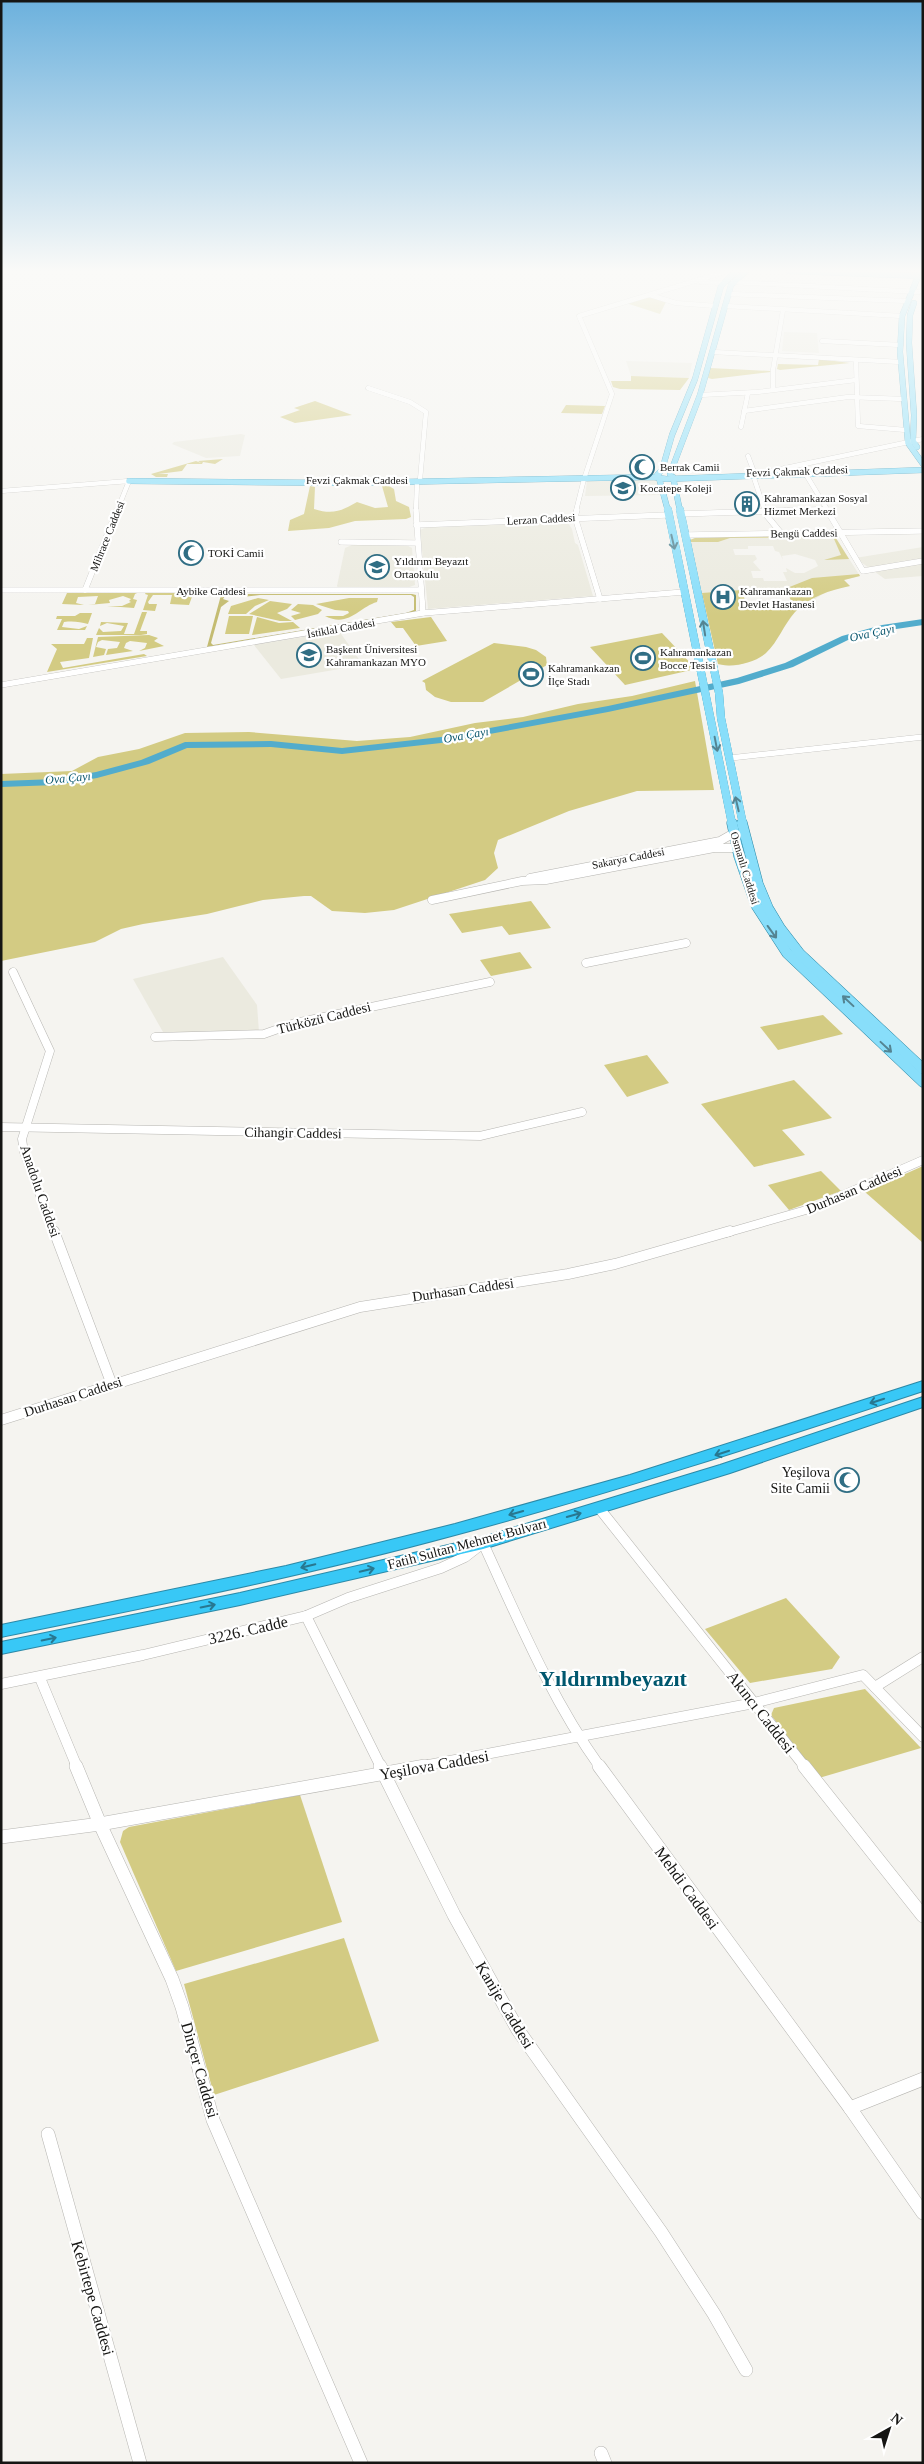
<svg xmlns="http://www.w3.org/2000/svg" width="924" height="2464" viewBox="0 0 924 2464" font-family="'Times New Roman',serif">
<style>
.built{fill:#ebeadf;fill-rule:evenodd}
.green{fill:#d3cb83}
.forest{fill:#c4bc71}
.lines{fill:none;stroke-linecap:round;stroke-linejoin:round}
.river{fill:#52accc;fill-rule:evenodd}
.minor-far4-casing{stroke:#b6b5b1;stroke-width:5}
.minor-far3-casing{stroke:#b6b5b1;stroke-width:6}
.minor-far2-casing{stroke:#b6b5b1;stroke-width:9}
.minor-far1-casing{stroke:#b6b5b1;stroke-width:11}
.minor-casing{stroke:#b6b5b1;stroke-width:14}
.major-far2-casing{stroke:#2c89a7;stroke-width:6}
.major-far1-casing{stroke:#2c89a7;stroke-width:8}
.major-casing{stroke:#2c89a7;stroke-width:11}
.highway-casing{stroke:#2c89a7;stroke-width:2}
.minor-far4{stroke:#fff;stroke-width:4.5}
.minor-far3{stroke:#fff;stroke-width:5.5}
.minor-far2{stroke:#fff;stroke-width:8}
.minor-far1{stroke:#fff;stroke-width:10}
.minor{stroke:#fff;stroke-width:13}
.major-far2{stroke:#88defa;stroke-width:5.5}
.major-far1{stroke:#88defa;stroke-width:8}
.major{stroke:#88defa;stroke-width:10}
.highway{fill:#38c8f6;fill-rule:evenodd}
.oneway{stroke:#548492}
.oneway2{stroke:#287790}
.labels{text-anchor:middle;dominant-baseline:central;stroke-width:4.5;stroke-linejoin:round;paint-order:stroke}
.far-poi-label{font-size:11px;fill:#151513;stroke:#fff;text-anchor:start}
.far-street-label{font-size:11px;fill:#151513;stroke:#fff}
.far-water-label{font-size:12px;font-style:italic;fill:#07546b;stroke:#fff}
.street-label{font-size:14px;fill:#151513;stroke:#fff}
.poi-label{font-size:14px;fill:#151513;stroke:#fff;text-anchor:end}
.near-street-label{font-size:16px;fill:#151513;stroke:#fff}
.near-district-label{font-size:22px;font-weight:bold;fill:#00576e;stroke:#fff}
</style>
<rect width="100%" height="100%" fill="#f5f4f0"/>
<!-- built -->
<g class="built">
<polygon points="784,332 817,333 819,353 782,351"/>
<polygon points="626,361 692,363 689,378 631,376"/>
<polygon points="241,434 245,435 240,456 206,458 172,444 174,442"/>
<polygon points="654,480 657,481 662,495 585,496 587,481"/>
<polygon points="566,520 572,529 575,543 578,545 593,596 428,609 420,530 427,527"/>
<path d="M834,535L860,576L844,580L850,586L829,590L795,612L765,654L739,665L727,666L718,664L690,540L695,538ZM748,546H773L775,551L779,552L783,560L782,556L795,554L815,560L818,566L804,573H795L786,568L787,572H783L787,581H764L763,578H753L751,571H761L753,562L757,559L755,555H735L733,549H748ZM786,588L793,608L754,610L753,608H747L742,591Z"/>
<polygon points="352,545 406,545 412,548 415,585 404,589 338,588 337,586 345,548"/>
<polygon points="923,547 923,576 885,579 855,558"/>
<polygon points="339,631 363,665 281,679 254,645"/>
<polygon points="223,957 257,1005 259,1032 163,1032 133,979"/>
</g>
<!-- green -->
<g class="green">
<polygon points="651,297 666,302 660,314 626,303"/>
<polygon points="819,359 850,363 780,370 777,369 778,364 818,365"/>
<polygon points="710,368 770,371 771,372 712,379 708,378"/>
<polygon points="631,376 689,378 680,390 620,389 613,387 611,381 631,381"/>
<polygon points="315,401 352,415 295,423 280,417 300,410 294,408"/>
<polygon points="566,405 605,406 602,414 561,413"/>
<polygon points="223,459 215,464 203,462 202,464 187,464 182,471 158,474 168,474 167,477 156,477 151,474 196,461 201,463 198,461"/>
<path d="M310,486L315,487L314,509C333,515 341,511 357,502L375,508L388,507L382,486H389L394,489L396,501L409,507L411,517L406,519L355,521L329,528L288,531L290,520L304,514Z"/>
<polygon points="827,534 834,535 849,559 824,560 841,555 834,539 830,537 730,538 718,542 691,542 690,540 695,538"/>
<path d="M859,574L860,576L844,580L850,586C830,590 809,597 795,612C784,624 778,642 766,653C755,663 732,668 718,664L702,593L742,590L747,608H753L754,610L793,608L787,588L812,578Z"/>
<polygon points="70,592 139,592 135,594 133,599 137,600 134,608 107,606 122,606 131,602 129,601 131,599 123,596 109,600 110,603 88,605 95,604 98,596 78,597 76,603 84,605 62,604 67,593"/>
<polygon points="146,592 208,593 207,596 193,594 189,605 170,604 172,595 153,595 148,602 149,604 157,604 155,611 143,610 148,595 145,594"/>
<polygon points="258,598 269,600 255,606 246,614 228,614 231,606"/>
<path d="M349,598H378L377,602C359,607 349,628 325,616H343L349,613L348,611L335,610L316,604Z"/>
<polygon points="270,601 292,604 287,609 277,613 292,621 280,621 249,614"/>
<polygon points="298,604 313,605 322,610 318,614 295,620 291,616 301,613 291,610"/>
<polygon points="142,612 147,612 140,631 147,631 147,634 141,635 96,635 99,628 103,632 121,631 124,626 107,623 100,626 101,622 128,623 124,634 134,634"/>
<path d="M80,613H92L88,624C80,622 74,621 64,622L62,627L79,629L87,626L85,630H57L62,619H56L57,616H75Z"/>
<polygon points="229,616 253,616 249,634 225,634"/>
<polygon points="257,617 279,623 293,622 300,628 252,635"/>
<polygon points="431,617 447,641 416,646 403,628 396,628 391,622"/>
<polygon points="662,633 696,669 625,685 590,647"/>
<polygon points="149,635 158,638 154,641 164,646 139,651 145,648 147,643 130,641 126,643 124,648 133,651 106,655 108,649 117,648 120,642 102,640 98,642 96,647 106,649 104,655 93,657 98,637"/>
<polygon points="87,638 93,638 89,658 60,662 63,668 144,654 147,656 47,672 57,649 51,644 84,644"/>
<polygon points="494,643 526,647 536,650 546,657 547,665 483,702 451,702 435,697 426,690 425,683 422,681"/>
<polygon points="695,681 714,790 637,791 569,811 498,840 494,853 498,868 485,880 394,910 365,913 332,911 311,896 304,896 263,900 207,914 143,924 121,929 95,942 1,961 1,774 72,771 98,757 139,749 185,733 249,732 357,741 410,737 475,723 523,717 578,704 632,696"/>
<polygon points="531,901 551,928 509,935 502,926 462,933 449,914"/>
<polygon points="520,952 532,968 491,976 480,960"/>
<polygon points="823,1015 843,1034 778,1050 760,1027"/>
<polygon points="647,1055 669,1083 627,1097 604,1065"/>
<polygon points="794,1080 832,1118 782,1130 805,1155 754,1167 701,1104"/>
<polygon points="923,1166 923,1243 865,1192"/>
<polygon points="821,1171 841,1191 789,1210 768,1185"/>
<polygon points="786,1598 840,1657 832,1669 750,1683 705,1629"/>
<polygon points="865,1689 921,1748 819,1778 771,1715 774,1708"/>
<polygon points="300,1795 342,1922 176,1971 120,1842 123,1831 129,1827"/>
<polygon points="344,1938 379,2041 214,2095 184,1984"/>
</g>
<!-- forest -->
<polygon class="forest" points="223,594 412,594 416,595 416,611 415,612 207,647 221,595 225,596 223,599 229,601 221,607 211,643 213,645 406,613 414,610 414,597 411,595 260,595 242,597"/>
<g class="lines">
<!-- river -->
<polygon class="river" points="923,619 923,625 883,631 848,640 793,667 739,684 608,712 441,743 342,754 271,747 187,748 149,764 97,778 56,785 1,787 1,781 56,779 96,772 141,760 185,742 271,741 342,748 441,737 608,706 737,678 785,663 842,636 882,625"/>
<defs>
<g id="minor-far4">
<polyline points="701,282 725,283"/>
<polyline points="733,282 919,292"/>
<polyline points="729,294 907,301"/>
<polyline points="650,295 676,303 716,306"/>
<polyline points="726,306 902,316"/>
<polyline points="822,341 901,345"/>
<polyline points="713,352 901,362"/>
<polyline points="856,360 858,426 906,430"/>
<polyline points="368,388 410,402 426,412 420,480"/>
<polyline points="773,389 773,370 783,310"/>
<polyline points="700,395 757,392 856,380"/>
<polyline points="744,411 848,397 904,399"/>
<polyline points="741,427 748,393"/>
<polyline points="748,456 754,472"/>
<polyline points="771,471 923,439"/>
<polyline points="805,473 828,511"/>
<polyline points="753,475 765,511"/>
<polyline points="585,476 612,394 579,316 728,271"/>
<polyline points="1,491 129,481 117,511"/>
<polyline points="416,511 417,482"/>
<polyline points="576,511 584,479"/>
<polyline points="764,511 826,509"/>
</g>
<g id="minor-far3">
<polyline points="416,510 423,613"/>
<polyline points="577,510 575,517 600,599"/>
<polyline points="765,510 767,516 781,533"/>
<polyline points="827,510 863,571 923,561"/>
<polyline points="679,514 801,510"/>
<polyline points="416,525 667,515"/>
<polyline points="685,535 923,531"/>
<polyline points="341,542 417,543"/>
<polyline points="1,590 420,590"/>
<polyline points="85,590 117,510"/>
<polyline points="1,685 423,613 684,592"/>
<polyline points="730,758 923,737"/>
</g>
<g id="minor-far2">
<polyline points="530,878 720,841 734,833"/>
<polyline points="432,900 522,881 546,880 714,848 738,848"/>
<polyline points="586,963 686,943"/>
<polyline points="13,972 50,1051 22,1139 24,1152 54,1233"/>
<polyline points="155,1037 264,1034 295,1023 490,982"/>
<polyline points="1,1127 480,1136 582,1112"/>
<polyline points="726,1233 813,1208 923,1160"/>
</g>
<g id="minor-far1">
<polyline points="54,1231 112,1385"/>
<polyline points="1,1420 360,1307 568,1274 615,1264 730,1231"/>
<polyline points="599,1508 805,1767"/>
<polyline points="306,1616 381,1767"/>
<polyline points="40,1678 77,1767"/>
<path d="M1,1684L143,1655L306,1616L348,1598L441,1568L465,1557L483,1543C518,1619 551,1699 600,1767"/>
<polyline points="875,1687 923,1657"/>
<polyline points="418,1767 754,1703 863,1675 923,1737"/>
</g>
<g id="minor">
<polyline points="76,1766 100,1824 172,1979 182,2007 213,2120 361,2463"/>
<polyline points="380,1766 454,1915 518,2030 661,2232 714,2314 746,2370"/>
<polyline points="599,1766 850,2108 923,2213"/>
<polyline points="804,1766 923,1916"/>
<polyline points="1,1837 100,1824 425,1766"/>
<polyline points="850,2108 923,2079"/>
<polyline points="48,2134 140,2463"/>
<polyline points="601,2453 605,2463"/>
</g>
<g id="major-far2">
<polyline points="789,271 923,276"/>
<polyline points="919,274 902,316 900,352 908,443 923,464"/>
<polyline points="914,303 910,315 909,343 914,415 913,441 917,447"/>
<polyline points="670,474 700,395 731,285 746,271"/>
<polyline points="673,477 680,511"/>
<polyline points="659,478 668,511"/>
<polyline points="659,478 657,475 662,470 672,435 695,379 721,286 736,271"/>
<polyline points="129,481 350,483 653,477 666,479 923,470"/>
</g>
<g id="major-far1">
<polyline points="668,510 732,824"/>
<polyline points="680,510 719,693 721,718 743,824"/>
</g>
<g id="major">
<polyline points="732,823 739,856 756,905 787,953 923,1082"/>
<polyline points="742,823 758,884 768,908 780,928 800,954 923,1069"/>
</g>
<g id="highway">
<path d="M923,1381V1391C768,1442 613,1493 455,1535C305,1576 153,1606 1,1637V1625L286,1566L455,1524L630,1475Z"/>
<polygon points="923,1397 923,1407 730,1473 483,1549 240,1605 1,1654 1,1642 240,1593 483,1537 720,1465"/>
</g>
</defs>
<!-- minor-far4 casing -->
<use href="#minor-far4" class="minor-far4-casing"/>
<!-- minor-far3 casing -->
<use href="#minor-far3" class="minor-far3-casing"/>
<!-- minor-far2 casing -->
<use href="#minor-far2" class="minor-far2-casing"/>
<!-- minor-far1 casing -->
<use href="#minor-far1" class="minor-far1-casing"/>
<!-- minor casing -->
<use href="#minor" class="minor-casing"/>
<!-- major-far2 casing -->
<use href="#major-far2" class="major-far2-casing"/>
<!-- major-far1 casing -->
<use href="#major-far1" class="major-far1-casing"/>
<!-- major casing -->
<use href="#major" class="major-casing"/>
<!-- highway casing -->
<use href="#highway" class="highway-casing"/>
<!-- minor-far4 -->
<use href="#minor-far4" class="minor-far4"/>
<!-- minor-far3 -->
<use href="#minor-far3" class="minor-far3"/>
<!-- minor-far2 -->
<use href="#minor-far2" class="minor-far2"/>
<!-- minor-far1 -->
<use href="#minor-far1" class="minor-far1"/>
<!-- minor -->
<use href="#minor" class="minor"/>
<!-- major-far2 -->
<use href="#major-far2" class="major-far2"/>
<!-- major-far1 -->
<use href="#major-far1" class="major-far1"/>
<!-- major -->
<use href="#major" class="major"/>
<!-- highway -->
<use href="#highway" class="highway"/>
</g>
<!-- one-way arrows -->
<defs><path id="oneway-shaft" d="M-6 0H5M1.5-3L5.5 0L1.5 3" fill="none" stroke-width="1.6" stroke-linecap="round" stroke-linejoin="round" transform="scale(1.25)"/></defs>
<g class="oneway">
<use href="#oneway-shaft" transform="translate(673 542) rotate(77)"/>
<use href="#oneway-shaft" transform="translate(704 628) rotate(-99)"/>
<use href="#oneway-shaft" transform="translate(716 744) rotate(79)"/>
<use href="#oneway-shaft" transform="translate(737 804) rotate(-103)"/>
<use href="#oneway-shaft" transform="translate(772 932) rotate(54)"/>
<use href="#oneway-shaft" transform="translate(848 1001) rotate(-137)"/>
<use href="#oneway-shaft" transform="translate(886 1047) rotate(43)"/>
</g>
<g class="oneway2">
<use href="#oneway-shaft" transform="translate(877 1401) rotate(162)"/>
<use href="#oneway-shaft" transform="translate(722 1453) rotate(162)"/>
<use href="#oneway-shaft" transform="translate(516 1513) rotate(164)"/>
<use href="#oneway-shaft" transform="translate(574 1515) rotate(-16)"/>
<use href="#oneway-shaft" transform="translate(308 1566) rotate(167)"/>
<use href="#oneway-shaft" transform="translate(367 1570) rotate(-13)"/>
<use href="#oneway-shaft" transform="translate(208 1606) rotate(-12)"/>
<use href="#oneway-shaft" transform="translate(49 1639) rotate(-12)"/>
</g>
<!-- sky -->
<linearGradient id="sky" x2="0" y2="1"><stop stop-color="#6cb1dd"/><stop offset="0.44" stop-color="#fafaf8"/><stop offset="1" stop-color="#fafaf8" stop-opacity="0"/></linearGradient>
<rect width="924" height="616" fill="url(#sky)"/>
<!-- icons -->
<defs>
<symbol id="mosque-ring" viewBox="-11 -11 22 22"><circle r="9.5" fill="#fff" stroke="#306e84" stroke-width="1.5"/><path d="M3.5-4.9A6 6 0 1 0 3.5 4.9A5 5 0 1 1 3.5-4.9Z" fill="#306e84"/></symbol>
<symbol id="school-ring" viewBox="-11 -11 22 22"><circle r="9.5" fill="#fff" stroke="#306e84" stroke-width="1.5"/><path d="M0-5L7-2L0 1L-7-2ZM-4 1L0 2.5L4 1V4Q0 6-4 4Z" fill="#306e84"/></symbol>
<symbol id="building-ring" viewBox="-11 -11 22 22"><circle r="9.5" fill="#fff" stroke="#306e84" stroke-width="1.5"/><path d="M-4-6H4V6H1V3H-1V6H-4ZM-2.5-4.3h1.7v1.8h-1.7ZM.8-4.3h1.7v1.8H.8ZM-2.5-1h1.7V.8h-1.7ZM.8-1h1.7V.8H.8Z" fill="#306e84"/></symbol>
<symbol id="hospital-ring" viewBox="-11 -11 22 22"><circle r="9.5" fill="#fff" stroke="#306e84" stroke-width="1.5"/><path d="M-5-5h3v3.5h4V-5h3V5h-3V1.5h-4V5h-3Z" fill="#306e84"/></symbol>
<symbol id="university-ring" viewBox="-11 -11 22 22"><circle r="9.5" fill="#fff" stroke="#306e84" stroke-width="1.5"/><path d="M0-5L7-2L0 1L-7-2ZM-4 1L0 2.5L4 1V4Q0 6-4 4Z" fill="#306e84"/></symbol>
<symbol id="stadium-ring" viewBox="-11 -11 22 22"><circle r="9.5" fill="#fff" stroke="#306e84" stroke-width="1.5"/><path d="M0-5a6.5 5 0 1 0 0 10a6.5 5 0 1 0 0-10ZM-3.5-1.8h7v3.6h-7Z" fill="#306e84"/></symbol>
</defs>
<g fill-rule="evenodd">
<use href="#mosque-ring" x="628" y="453" width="28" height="28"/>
<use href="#school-ring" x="609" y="474" width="28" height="28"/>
<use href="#building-ring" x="733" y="490" width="28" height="28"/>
<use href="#mosque-ring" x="177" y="539" width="28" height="28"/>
<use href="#school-ring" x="363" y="553" width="28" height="28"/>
<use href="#hospital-ring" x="709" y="583" width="28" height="28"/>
<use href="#university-ring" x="295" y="641" width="28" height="28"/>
<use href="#stadium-ring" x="629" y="644" width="28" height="28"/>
<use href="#stadium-ring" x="517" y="660" width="28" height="28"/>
<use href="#mosque-ring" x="833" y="1466" width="28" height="28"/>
</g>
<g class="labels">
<!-- far-poi labels -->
<g class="far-poi-label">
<text x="660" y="467">Berrak Camii</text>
<text x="640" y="488">Kocatepe Koleji</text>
<text x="764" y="498">Kahramankazan Sosyal<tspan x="764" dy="13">Hizmet Merkezi</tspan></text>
<text x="208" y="553">TOKİ Camii</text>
<text x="394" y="561">Yıldırım Beyazıt<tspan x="394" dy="13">Ortaokulu</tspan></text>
<text x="740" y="591">Kahramankazan<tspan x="740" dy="13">Devlet Hastanesi</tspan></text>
<text x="326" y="649">Başkent Üniversitesi<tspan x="326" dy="13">Kahramankazan MYO</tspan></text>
<text x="660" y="652">Kahramankazan<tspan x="660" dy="13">Bocce Tesisi</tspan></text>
<text x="548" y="668">Kahramankazan<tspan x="548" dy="13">İlçe Stadı</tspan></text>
</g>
<!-- far-street labels -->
<g class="far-street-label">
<text transform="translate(797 471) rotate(-2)">Fevzi Çakmak Caddesi</text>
<text x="357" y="480">Fevzi Çakmak Caddesi</text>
<text transform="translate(541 519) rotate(-3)">Lerzan Caddesi</text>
<text transform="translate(804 533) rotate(-1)">Bengü Caddesi</text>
<text transform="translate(107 536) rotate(-68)">Mihrace Caddesi</text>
<text x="211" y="591">Aybike Caddesi</text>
<text transform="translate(341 628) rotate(-10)">İstiklal Caddesi</text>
<text transform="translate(628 858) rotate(-11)">Sakarya Caddesi</text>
<text transform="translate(745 868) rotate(73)">Osmanlı Caddesi</text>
</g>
<!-- far-water labels -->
<g class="far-water-label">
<text transform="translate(872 633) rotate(-12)">Ova Çayı</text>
<text transform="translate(466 735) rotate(-10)">Ova Çayı</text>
<text transform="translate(68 778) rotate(-5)">Ova Çayı</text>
</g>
<!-- street labels -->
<g class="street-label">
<text transform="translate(324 1018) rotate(-14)">Türközü Caddesi</text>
<text transform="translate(293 1133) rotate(1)">Cihangir Caddesi</text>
<text transform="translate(854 1190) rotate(-23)">Durhasan Caddesi</text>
<text transform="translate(40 1191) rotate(71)">Anadolu Caddesi</text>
<text transform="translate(463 1290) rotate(-8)">Durhasan Caddesi</text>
<text transform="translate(73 1397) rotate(-18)">Durhasan Caddesi</text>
<text transform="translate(467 1544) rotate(-15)">Fatih Sultan Mehmet Bulvarı</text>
</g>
<!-- poi labels -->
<g class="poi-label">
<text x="830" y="1472">Yeşilova<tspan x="830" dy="16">Site Camii</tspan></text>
</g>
<!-- near-street labels -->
<g class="near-street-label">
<text transform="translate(248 1630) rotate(-13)">3226. Cadde</text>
<text transform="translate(761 1712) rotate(52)">Akıncı Caddesi</text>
<text transform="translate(434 1765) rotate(-10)">Yeşilova Caddesi</text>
<text transform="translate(687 1888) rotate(54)">Mehdi Caddesi</text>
<text transform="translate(505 2005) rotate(59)">Kanije Caddesi</text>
<text transform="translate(200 2070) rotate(74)">Dinçer Caddesi</text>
<text transform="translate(93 2298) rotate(74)">Kebirtepe Caddesi</text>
</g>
<!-- near-district labels -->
<g class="near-district-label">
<text x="613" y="1678">Yıldırımbeyazıt</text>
</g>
</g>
<!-- border -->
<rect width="924" height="2464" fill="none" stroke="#151513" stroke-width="5"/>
<!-- north arrow -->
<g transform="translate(889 2429) rotate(39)" stroke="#ffffff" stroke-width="4" paint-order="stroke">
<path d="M0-4L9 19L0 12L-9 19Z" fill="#151513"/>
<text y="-8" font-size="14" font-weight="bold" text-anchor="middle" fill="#151513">N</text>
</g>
</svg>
